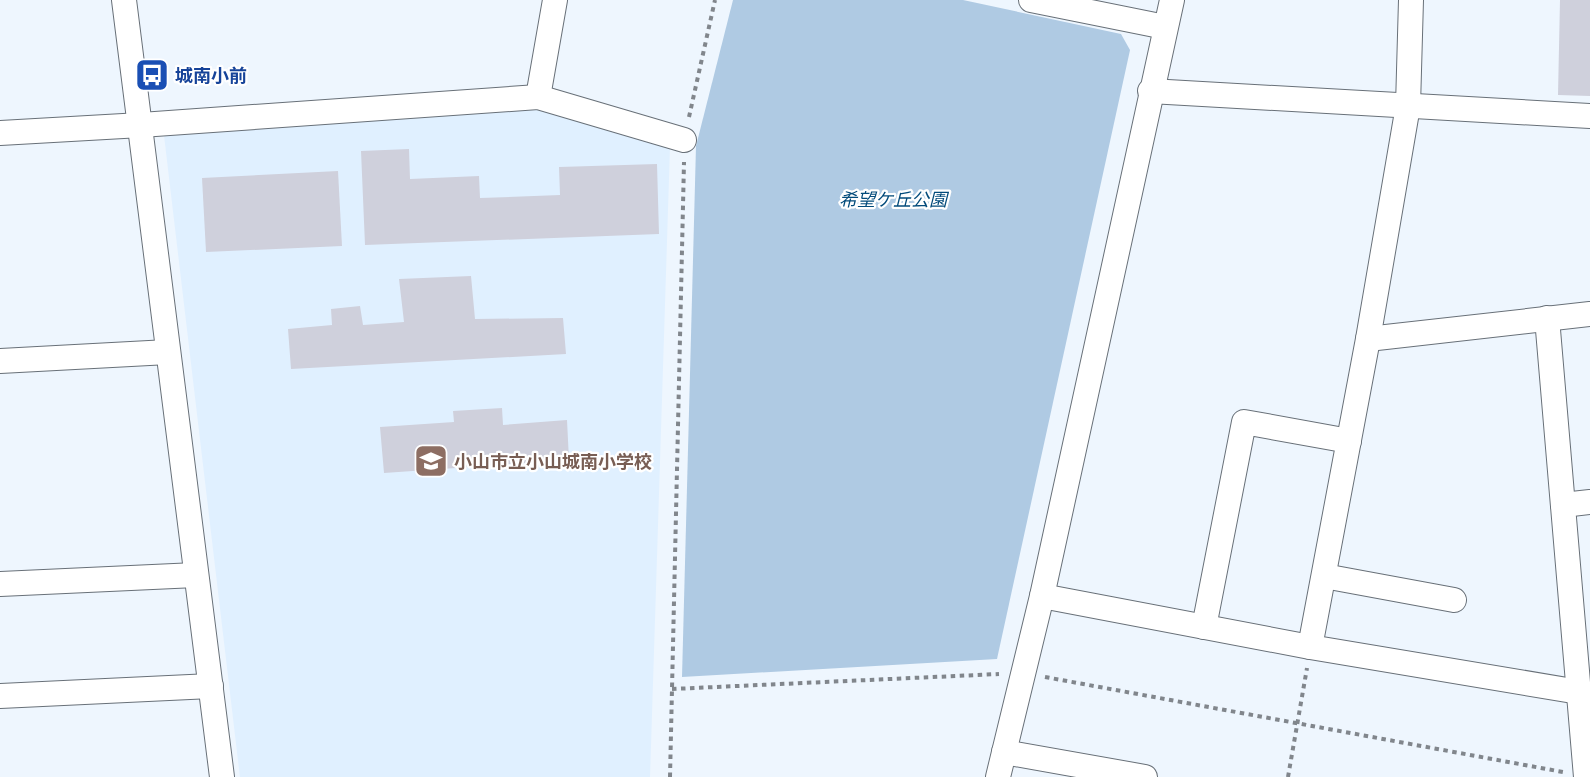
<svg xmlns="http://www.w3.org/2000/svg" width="1590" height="777" viewBox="0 0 1590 777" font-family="'Noto Serif','Noto Sans JP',serif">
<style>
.built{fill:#e0f0ff}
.green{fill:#afcae3}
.building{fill:#cfd0dc}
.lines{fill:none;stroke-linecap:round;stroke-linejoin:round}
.minor-casing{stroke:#687078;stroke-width:26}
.path{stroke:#81868c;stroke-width:4;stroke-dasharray:4.5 4.5;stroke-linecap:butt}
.minor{stroke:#fff;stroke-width:24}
.labels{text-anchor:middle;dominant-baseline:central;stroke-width:4.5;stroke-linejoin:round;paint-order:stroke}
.transit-label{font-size:18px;font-weight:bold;fill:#164399;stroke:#fff;text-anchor:start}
.park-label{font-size:18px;font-style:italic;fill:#034b7b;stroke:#fff}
.education-label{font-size:18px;font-weight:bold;fill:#785e54;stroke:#fff;text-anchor:start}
</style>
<rect width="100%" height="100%" fill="#eef6fe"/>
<!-- built -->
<polygon class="built" points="532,104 670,146 650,777 240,777 164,135"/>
<!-- green -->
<polygon class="green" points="733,0 963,0 1121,34 1130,50 997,659 682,677 696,146"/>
<!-- building -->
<g class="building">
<polygon points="1560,0 1590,0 1590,96 1558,95"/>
<polygon points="409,149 410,179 479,176 480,198 560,195 559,167 657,164 659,234 365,245 361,151"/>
<polygon points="338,171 342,246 206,252 202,178"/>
<polygon points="471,276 475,319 563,318 566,354 291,369 288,329 332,325 331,309 360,306 363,325 404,322 399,279"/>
<polygon points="502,408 503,425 567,420 569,460 384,473 380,427 454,422 453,411"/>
</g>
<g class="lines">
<defs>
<g id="minor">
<polyline points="124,0 222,777"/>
<polyline points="1031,0 1165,27"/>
<polyline points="1150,91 1590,116"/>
<polyline points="538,97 555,0"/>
<polyline points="0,133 141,125 538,97 684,140"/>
<polyline points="1547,318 1586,777"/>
<polyline points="1368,339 1590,314"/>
<polyline points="0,361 168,352"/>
<polyline points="1563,505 1590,502"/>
<polyline points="1324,576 1454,600"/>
<polyline points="0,584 196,575"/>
<polyline points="1042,596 1310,647 1579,692"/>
<polyline points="1204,627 1244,422 1349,441"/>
<polyline points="1310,647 1368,339 1408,106 1411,0"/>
<polyline points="0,696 211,686"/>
<polyline points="1004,752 1145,777"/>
<polyline points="998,777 1042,596 1172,0"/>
</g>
</defs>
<!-- minor casing -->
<use href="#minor" class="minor-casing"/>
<!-- path -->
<g class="path">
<polyline points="689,117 715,0"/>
<polyline points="1045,677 1563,772"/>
<polyline points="672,689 999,674"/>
<polyline points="670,777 684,162"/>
<polyline points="1288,777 1307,668"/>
</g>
<!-- minor -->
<use href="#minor" class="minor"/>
</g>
<!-- icons -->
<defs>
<symbol id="bus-square" viewBox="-11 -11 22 22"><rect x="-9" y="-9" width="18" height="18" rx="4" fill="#1a4fb4" stroke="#fff"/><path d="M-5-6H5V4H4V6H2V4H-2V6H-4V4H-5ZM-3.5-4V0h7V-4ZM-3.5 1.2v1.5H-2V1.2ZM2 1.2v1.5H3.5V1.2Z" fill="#fff"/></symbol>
<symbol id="school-square" viewBox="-11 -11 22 22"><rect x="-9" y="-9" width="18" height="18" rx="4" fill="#8d6e63" stroke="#fff"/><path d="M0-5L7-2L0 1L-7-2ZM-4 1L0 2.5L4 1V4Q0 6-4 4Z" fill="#fff"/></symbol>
</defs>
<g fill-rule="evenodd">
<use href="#bus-square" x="133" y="56" width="38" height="38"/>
<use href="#school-square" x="412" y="442" width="38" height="38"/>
</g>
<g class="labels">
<!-- transit labels -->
<g class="transit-label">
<text x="175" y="75">城南小前</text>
</g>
<!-- park labels -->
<g class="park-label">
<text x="893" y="199">希望ケ丘公園</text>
</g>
<!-- education labels -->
<g class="education-label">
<text x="454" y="461">小山市立小山城南小学校</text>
</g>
</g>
</svg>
